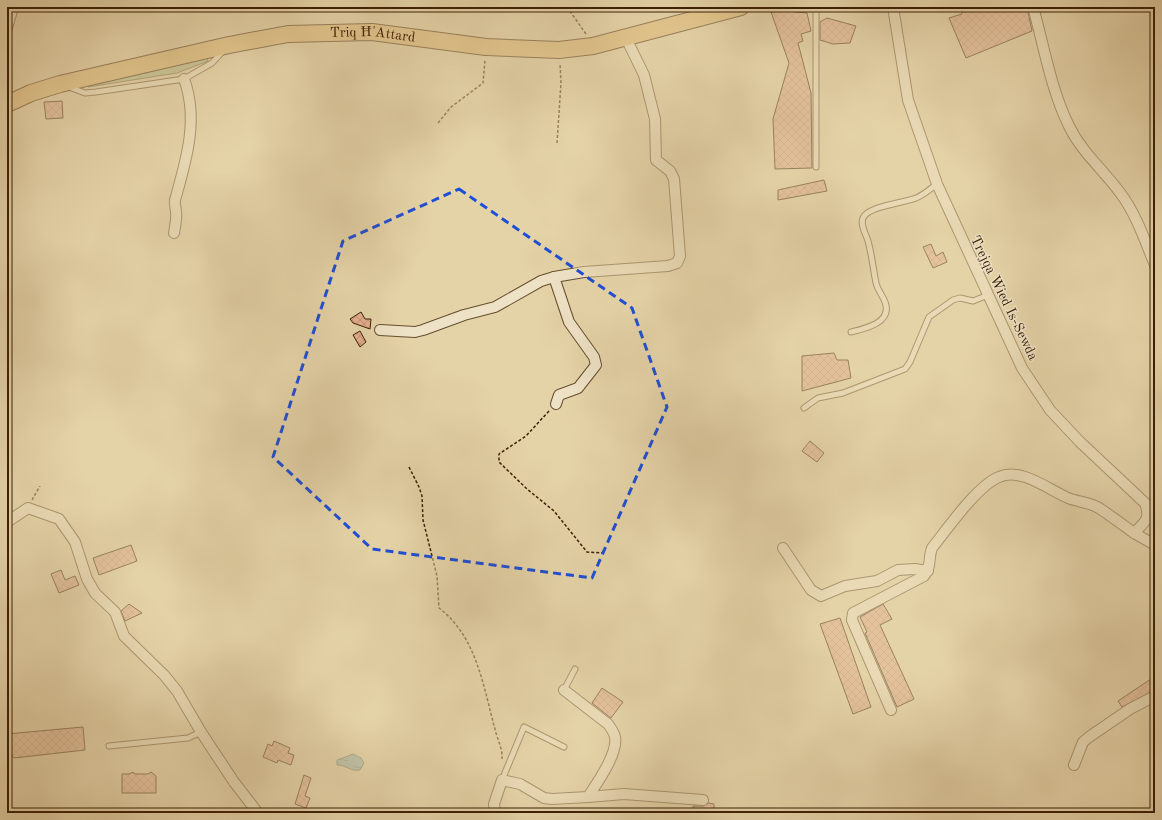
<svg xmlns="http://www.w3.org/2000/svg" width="1162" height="820" viewBox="0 0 1162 820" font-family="'Old Standard TT',serif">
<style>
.grass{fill:url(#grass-tufts);stroke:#776e48}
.water{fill:url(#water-ripples);stroke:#737a6b}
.building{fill:url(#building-cross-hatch);stroke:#3c2006}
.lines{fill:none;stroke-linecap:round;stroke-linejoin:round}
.service-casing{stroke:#664d2e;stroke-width:7}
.minor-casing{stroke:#664d2e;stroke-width:12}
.primary-casing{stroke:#3c2006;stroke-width:18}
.path{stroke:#3c2006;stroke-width:1.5;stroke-dasharray:3 2;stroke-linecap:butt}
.service{stroke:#eee2c6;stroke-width:5}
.minor{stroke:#eee2c6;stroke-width:10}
.primary{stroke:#e2ba74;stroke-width:16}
.marked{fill:none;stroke:#1d4ed8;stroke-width:3;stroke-dasharray:8 5;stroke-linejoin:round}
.labels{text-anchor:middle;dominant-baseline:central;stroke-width:3;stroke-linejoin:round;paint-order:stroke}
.street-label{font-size:14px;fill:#3c2006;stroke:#eee2c6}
</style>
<defs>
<pattern id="grass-tufts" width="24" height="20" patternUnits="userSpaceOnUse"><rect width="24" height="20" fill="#b2bd8a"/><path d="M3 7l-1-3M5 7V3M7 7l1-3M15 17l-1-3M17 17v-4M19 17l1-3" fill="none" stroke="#9aa276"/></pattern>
<pattern id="water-ripples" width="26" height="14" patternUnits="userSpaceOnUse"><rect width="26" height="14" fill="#98b6af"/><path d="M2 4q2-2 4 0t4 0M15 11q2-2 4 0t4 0" fill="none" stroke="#7d948c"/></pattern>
<pattern id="building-cross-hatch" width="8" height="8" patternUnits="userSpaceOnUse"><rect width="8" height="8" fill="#e3ae8f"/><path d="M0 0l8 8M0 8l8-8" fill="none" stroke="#c4957a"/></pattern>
</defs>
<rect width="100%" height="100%" fill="#e5d3a8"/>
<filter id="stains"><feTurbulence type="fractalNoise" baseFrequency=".005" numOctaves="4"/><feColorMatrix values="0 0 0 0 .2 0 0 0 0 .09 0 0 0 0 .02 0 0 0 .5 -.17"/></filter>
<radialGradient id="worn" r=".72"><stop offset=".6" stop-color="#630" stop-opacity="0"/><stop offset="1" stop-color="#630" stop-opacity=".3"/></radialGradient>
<!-- grass -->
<polygon class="grass" points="207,58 208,61 177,73 88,87 87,85"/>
<!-- water -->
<path class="water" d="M353,754L361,758L364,763L360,770C351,772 346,765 337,765V760Z"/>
<!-- building -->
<g class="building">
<polygon points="959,7 1027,7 1032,31 966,58 949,18 962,14"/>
<polygon points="787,11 807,13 811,31 801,34 803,41 798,43 811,93 812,168 775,169 773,119 789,63 771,12"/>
<polygon points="827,18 856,26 850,43 833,44 820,40 820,22"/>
<polygon points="62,101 63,118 46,119 44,102"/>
<polygon points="824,180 827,191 778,200 778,190"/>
<polygon points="931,244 936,256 943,252 947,262 933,268 923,247"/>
<polygon points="361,312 365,319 371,319 370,329 353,323 350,319"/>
<polygon points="360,331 366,342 360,347 353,335"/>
<polygon points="834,353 837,360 848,360 851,378 802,391 802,356"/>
<polygon points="810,441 824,453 817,462 802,451"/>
<polygon points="131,545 137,561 99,575 93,558"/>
<polygon points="61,570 65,580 75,576 79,585 59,593 51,574"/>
<polygon points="129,604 142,613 125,621 121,611"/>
<polygon points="883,604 892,619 880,625 914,699 897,707 865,633 867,632 860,617"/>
<polygon points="840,618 871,707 853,714 820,624"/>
<polygon points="1151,679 1155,690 1122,707 1118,701"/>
<polygon points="602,688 623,702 611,718 592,703"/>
<polygon points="83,727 85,750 14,758 7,751 7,734"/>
<polygon points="274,741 290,748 288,753 294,755 291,765 278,760 277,763 263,757 268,744 272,746"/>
<polygon points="133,772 135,774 148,774 151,772 156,776 156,793 122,793 122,774 129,774"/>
<polygon points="304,775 311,778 305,796 310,798 306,808 295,804"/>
<polygon points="708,803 714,804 714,813 693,811 693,806 703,806"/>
</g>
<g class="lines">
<defs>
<g id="service">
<polyline points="69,87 85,93 96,92 184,79 212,63 223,51"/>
<polyline points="816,167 816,7"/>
<path d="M851,332C864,329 893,323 885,302C883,296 878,291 876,283C873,269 872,255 868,241C866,234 860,225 863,218C868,206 904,203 916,198C924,195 930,189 937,184"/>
<polyline points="804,408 818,398 843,393 905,369 910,362 929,317 953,300 960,298 973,301 988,295"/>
<polyline points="564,690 575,669"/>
<polyline points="109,746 188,738 201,732"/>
<polyline points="502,780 524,727 564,747"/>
</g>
<g id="minor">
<path d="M893,7L908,100L937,184L1022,368L1050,410L1080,442L1145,503C1151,519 1145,522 1134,533L1155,545"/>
<path d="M1033,7C1044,46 1051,90 1069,126C1082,153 1104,170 1121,194C1136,214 1145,241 1155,265"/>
<polyline points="7,28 13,7"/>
<path d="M174,233C175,226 177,219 176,212C176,208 174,204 175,200C186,161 199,119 184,79"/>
<polyline points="380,330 415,332 423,330 464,315 495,307 541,281 554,277"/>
<polyline points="556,404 559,395 578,388 596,365 594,357 569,322 554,277 584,272 668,266 677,263 680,256 674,179 670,171 656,160 655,119 644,75 626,38"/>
<polyline points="7,522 28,508 59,519 75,542 87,579 95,593 115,612 124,636 164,675 177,691 201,732 234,782 258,813"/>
<polyline points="783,548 811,590 821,596 845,586 877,581 898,570 915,569 928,571"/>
<path d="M891,710L852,620L853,613L924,576C932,566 928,558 932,548C948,528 977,486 999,477C1021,467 1049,490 1068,498C1078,502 1089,502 1099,508C1111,516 1123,525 1134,533"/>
<polyline points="1074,765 1083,742 1089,737 1130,709 1155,696"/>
<polyline points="588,797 624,794 703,800"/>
<path d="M495,813L494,804L502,780L520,784L544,798L552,799L588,797C597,783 618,754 615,737C614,732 611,728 608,724L564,690"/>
</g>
<g id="primary">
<path id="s1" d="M7,104L31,93L60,84L229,45L288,34L372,32L486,47L559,50L593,46L741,7"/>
</g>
</defs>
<!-- service casing -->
<use href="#service" class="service-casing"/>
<!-- minor casing -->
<use href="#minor" class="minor-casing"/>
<!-- primary casing -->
<use href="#primary" class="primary-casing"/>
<!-- path -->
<g class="path">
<polyline points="567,7 586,34"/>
<polyline points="438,123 451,107 483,83 485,60"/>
<polyline points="557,143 561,83 560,63"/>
<polyline points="549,411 526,436 499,454 499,462 527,489 554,511 587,552 604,553"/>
<path d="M409,467L419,487L422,496L423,520L437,576L439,608C477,637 483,686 495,729C497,739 503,749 502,759"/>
<polyline points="32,500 40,486"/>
</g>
<!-- service -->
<use href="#service" class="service"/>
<!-- minor -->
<use href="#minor" class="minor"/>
<!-- primary -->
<use href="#primary" class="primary"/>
</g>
<!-- marked area -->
<path d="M0 0H1162V820H0ZM459,189L632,308L667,407L592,578L372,549L273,457L343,241Z" fill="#e5d3a8" fill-opacity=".55" fill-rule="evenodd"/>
<path class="marked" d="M459,189L632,308L667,407L592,578L372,549L273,457L343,241Z"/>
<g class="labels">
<!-- street labels -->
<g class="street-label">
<text stroke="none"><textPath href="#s1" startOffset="375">Triq Ħ'Attard</textPath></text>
<text transform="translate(1004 298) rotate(64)">Trejqa Wied Is-Sewda</text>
</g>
</g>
<!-- margin -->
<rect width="1162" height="820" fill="none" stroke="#e5d3a8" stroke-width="24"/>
<rect x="8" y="8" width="1146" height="804" fill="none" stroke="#3c2006" stroke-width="2"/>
<rect x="12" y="12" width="1138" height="796" fill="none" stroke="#3c2006"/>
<rect width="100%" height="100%" filter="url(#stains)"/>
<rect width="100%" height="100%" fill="url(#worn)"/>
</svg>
